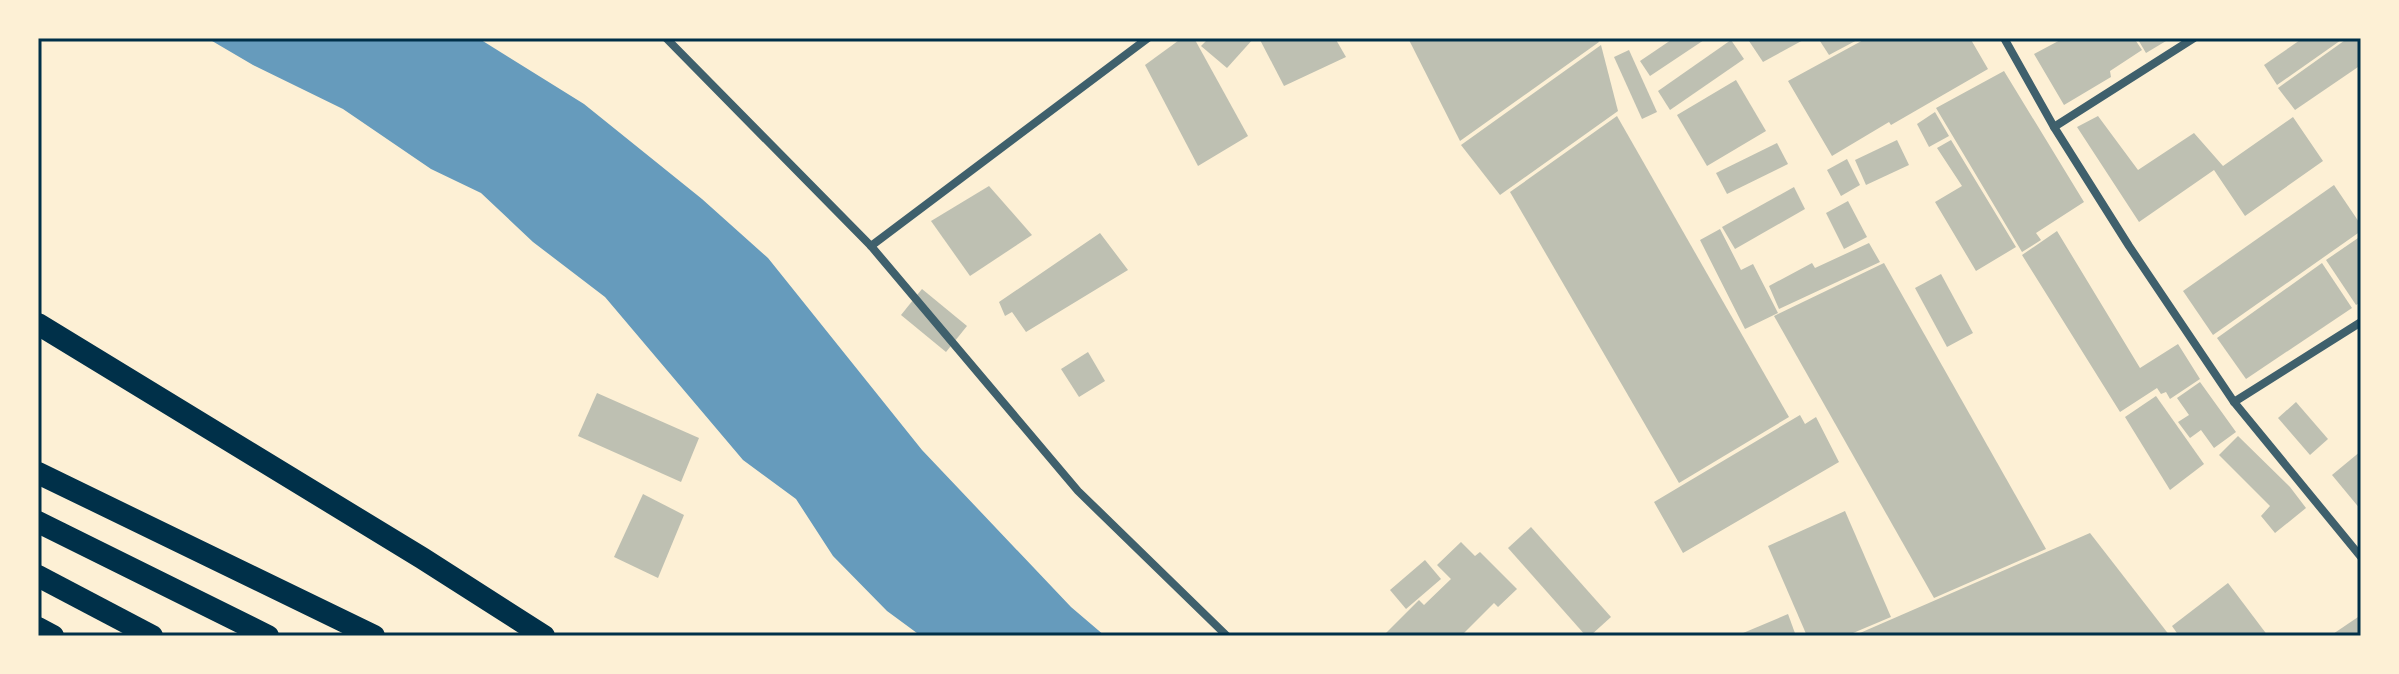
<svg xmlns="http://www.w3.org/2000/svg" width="2399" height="674" viewBox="0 0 2399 674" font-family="'Varela Round',sans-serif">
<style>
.water{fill:#669bbc}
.building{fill:#bec0b2}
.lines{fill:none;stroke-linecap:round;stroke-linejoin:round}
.minor{stroke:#3f606c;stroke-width:8}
.trunk{stroke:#003049;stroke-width:22}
.neatline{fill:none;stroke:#003049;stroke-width:3}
</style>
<rect width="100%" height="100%" fill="#fdf0d5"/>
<!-- water -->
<polygon class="water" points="207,38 478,38 584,104 702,199 768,258 922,450 1071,607 1105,636 921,636 887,611 833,556 796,499 743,460 605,297 533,242 481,193 431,169 343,109 253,65"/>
<!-- building -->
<g class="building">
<polygon points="1182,38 1194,38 1248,136 1198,166 1145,65"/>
<polygon points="1209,38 1254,38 1227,68 1201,46"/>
<polygon points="1259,38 1335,38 1346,57 1284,86"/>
<polygon points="1408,38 1597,38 1599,42 1460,141"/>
<polygon points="1674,38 1707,38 1650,76 1640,61"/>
<polygon points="1747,38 1807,38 1763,62"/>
<polygon points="1818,38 1861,38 1829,55"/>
<polygon points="1867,38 1970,38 1988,69 1891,125 1889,122 1832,156 1788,81"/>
<polygon points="2064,38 2134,38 2142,50 2110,71 2111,77 2064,105 2034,54"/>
<polygon points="2137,38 2171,38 2146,53"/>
<polygon points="2303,38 2344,38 2277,85 2264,65"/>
<polygon points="2348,38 2361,38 2361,65 2295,110 2278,88"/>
<polygon points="1731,40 1744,59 1670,110 1658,91"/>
<polygon points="1601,45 1618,111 1500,195 1461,145"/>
<polygon points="1629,50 1657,112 1642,119 1614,57"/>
<polygon points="2004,71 2084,202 2036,233 2041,240 2022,252 1936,108"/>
<polygon points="1736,80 1766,131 1707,166 1677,115"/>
<polygon points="1935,112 1949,136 1929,147 1917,124"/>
<polygon points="1617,116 1789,417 1679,483 1510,192"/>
<polygon points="2098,116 2138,170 2194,133 2223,166 2293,117 2323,161 2245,216 2214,170 2139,222 2077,127"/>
<polygon points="1897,140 1909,165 1866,185 1855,160"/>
<polygon points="1951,140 2016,247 1976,271 1935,202 1962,186 1937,148"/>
<polygon points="1777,143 1788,164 1727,194 1716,173"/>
<polygon points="1847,159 1860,185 1841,196 1827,170"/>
<polygon points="2334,185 2361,225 2361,231 2213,335 2183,291"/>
<polygon points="989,186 1032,235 970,276 931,221"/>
<polygon points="1794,187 1805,209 1735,249 1722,227"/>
<polygon points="1848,201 1867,237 1844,249 1826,213"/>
<polygon points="1720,229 1741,270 1753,264 1778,313 1745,329 1700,240"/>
<polygon points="2057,231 2140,368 2178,344 2200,379 2170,399 2166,392 2161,394 2157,388 2120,412 2022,255"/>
<polygon points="1100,233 1128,270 1026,332 1012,312 1005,316 999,302"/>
<polygon points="2361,236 2361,302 2356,305 2326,260"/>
<polygon points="1869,243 1880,262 1779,309 1769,286 1812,263 1815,268"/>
<polygon points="1884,263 2046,549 1934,598 1774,316"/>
<polygon points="2322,263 2352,308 2246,379 2217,338"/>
<polygon points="1941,274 1973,333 1947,347 1915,288"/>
<polygon points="922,289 967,326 946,352 901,315"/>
<polygon points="1088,352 1105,381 1079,397 1061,369"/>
<polygon points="2200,382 2236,432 2214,448 2201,430 2190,438 2178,422 2189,415 2177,398"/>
<polygon points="597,393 699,438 681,482 578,436"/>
<polygon points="2156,396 2204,464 2170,490 2125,417"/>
<polygon points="2296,402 2328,439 2310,455 2278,418"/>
<polygon points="1800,415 1805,424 1816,417 1839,462 1683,553 1654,502"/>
<polygon points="2238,436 2290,487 2306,508 2275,533 2261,516 2270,506 2219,455"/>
<polygon points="2361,451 2361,510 2332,475"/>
<polygon points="643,494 684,515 658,578 614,557"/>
<polygon points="1845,511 1891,617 1846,636 1807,636 1768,546"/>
<polygon points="1531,527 1611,617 1590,636 1586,636 1508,548"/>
<polygon points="2090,533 2170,636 1853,636"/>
<polygon points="1461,542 1475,556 1480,552 1517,589 1498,607 1494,603 1461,636 1389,636 1386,633 1419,600 1424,605 1451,579 1437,565"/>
<polygon points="1425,560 1441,579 1406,609 1390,590"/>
<polygon points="2228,583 2268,636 2179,636 2172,626"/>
<polygon points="1788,614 1796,636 1736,636"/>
<polygon points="2361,615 2361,636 2330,636"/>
</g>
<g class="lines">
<!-- minor -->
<g class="minor">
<polyline points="666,38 871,246 1078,491 1227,636"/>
<polyline points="2004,38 2054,127 2129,246 2234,402 2361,557"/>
<polyline points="2054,127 2194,38"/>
<polyline points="871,246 1148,38"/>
<polyline points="2234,402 2361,322"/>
</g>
<!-- trunk -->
<g class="trunk">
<polyline points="38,324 422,558 544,636"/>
<polyline points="38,473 374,636"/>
<polyline points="38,522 268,636"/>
<polyline points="38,576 152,636"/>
<polyline points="38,628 53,636"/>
</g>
</g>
<!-- border -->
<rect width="2399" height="674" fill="none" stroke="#fdf0d5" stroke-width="80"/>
<rect x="40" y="40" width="2319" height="594" class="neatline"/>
</svg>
